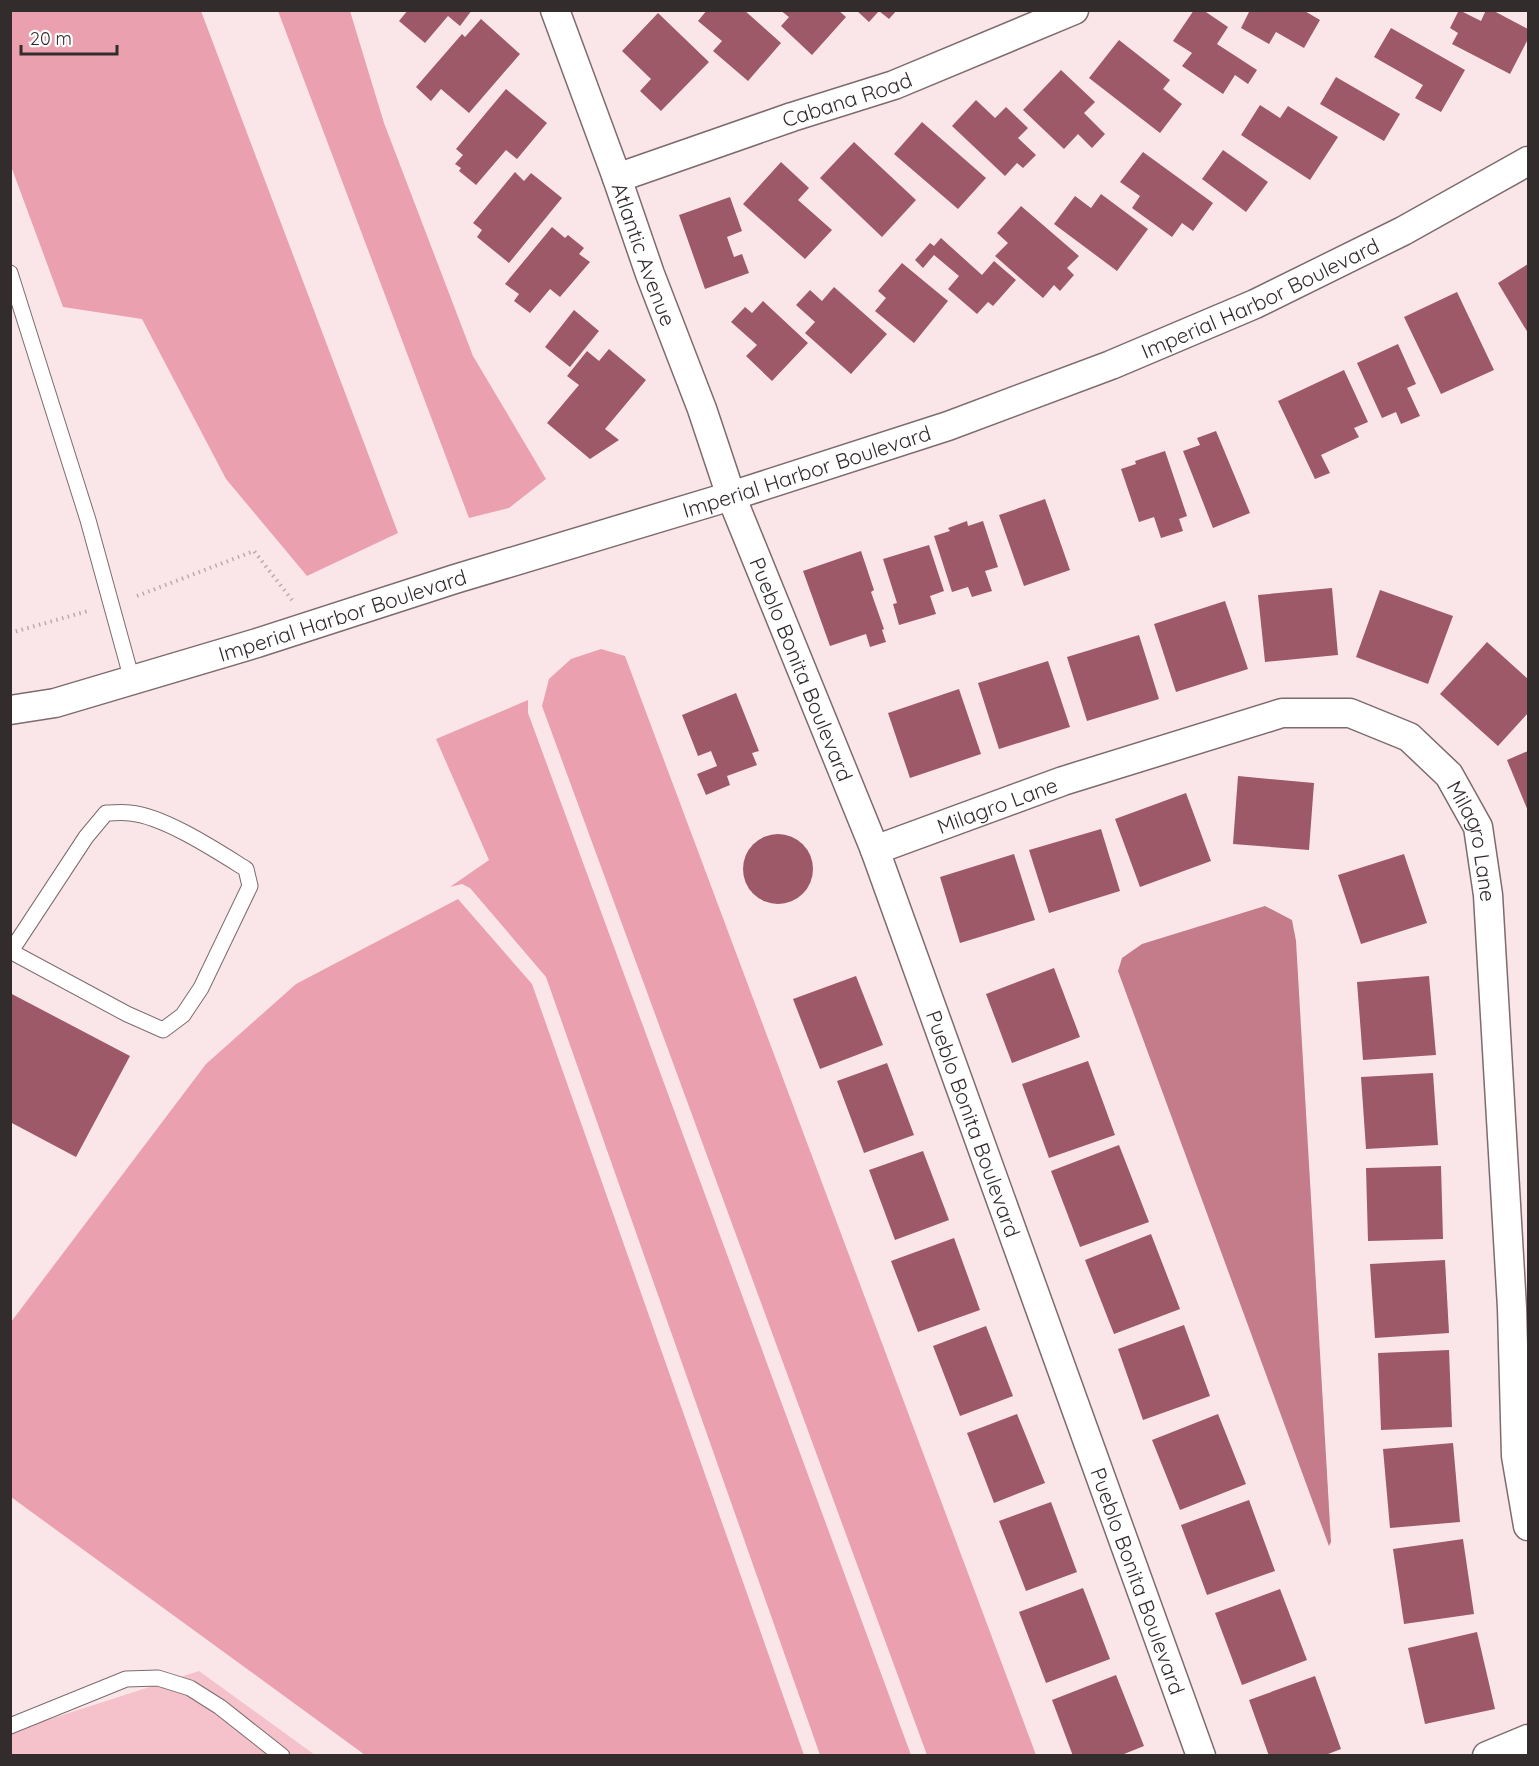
<svg xmlns="http://www.w3.org/2000/svg" width="1539" height="1766" viewBox="0 0 1539 1766" font-family="Quicksand,sans-serif">
<style>
.green{fill:#f5c1ca}
.forest{fill:#eba0af}
.water{fill:#c47c8b}
.building{fill:#9d5968}
.lines{fill:none;stroke-linecap:round;stroke-linejoin:round}
.lane-casing{stroke:#7d6b6e;stroke-width:17}
.street-casing{stroke:#7d6b6e;stroke-width:31}
.path{stroke:#baaaac;stroke-width:4;stroke-dasharray:1.5 4.5;stroke-linecap:butt}
.lane{stroke:#fff;stroke-width:15}
.street{stroke:#fff;stroke-width:28}
.labels{text-anchor:middle;dominant-baseline:central;stroke-width:6;stroke-linejoin:round;paint-order:stroke}
.street-label{font-size:21px;fill:#332c2d;stroke:#fff}
</style>
<rect width="100%" height="100%" fill="#fae6e9"/>
<!-- green -->
<polygon class="green" points="199,1671 315,1755 11,1755 10,1732"/>
<!-- forest -->
<g class="forest">
<polygon points="11,10 201,11 398,533 307,576 226,479 142,319 63,307 11,166"/>
<polygon points="278,11 350,11 384,123 473,356 546,479 509,508 469,518"/>
<polygon points="601,649 625,656 1036,1755 927,1755 542,706 549,679 571,659"/>
<polygon points="528,700 528,713 911,1755 820,1755 546,977 470,888 462,884 450,887 489,860 436,739"/>
<polygon points="458,899 532,984 804,1755 365,1755 11,1497 11,1322 206,1064 296,984"/>
</g>
<!-- water -->
<polygon class="water" points="1265,906 1292,920 1296,941 1331,1542 1329,1546 1118,971 1122,958 1142,944"/>
<!-- building -->
<g class="building">
<polygon points="408,10 472,10 460,26 448,16 425,43 399,21"/>
<polygon points="707,10 744,10 781,43 748,81 713,51 722,41 698,21"/>
<polygon points="780,10 838,10 846,17 812,55 781,26 789,17"/>
<polygon points="856,10 897,10 889,19 879,11 869,22"/>
<polygon points="1194,10 1203,10 1228,27 1217,44 1257,70 1248,84 1235,75 1223,94 1182,66 1192,53 1173,41"/>
<polygon points="1250,10 1303,10 1320,20 1304,48 1276,32 1269,44 1241,28"/>
<polygon points="1459,10 1481,21 1486,10 1492,10 1528,29 1528,39 1510,74 1452,44 1458,33 1450,28"/>
<polygon points="658,13 709,62 661,111 640,91 651,79 622,51"/>
<polygon points="481,19 520,54 469,113 441,89 431,101 416,87 462,34 465,37"/>
<polygon points="1391,28 1465,70 1441,112 1415,98 1423,85 1374,57"/>
<polygon points="1119,40 1170,80 1163,89 1182,104 1160,133 1089,78"/>
<polygon points="1061,70 1095,102 1084,113 1105,134 1092,148 1078,134 1064,149 1023,110"/>
<polygon points="1336,77 1400,114 1384,141 1320,104"/>
<polygon points="506,89 547,123 517,159 506,150 476,185 459,171 461,168 455,164 463,155 456,149"/>
<polygon points="976,100 995,118 1006,107 1028,128 1018,138 1036,155 1023,168 1017,163 1005,176 952,126"/>
<polygon points="1260,105 1280,118 1288,106 1338,137 1310,180 1241,135"/>
<polygon points="922,122 986,178 958,209 894,154"/>
<polygon points="854,142 916,200 882,237 820,178"/>
<polygon points="1223,150 1268,182 1246,212 1202,179"/>
<polygon points="1143,152 1213,203 1193,231 1182,223 1172,237 1132,208 1140,196 1120,182"/>
<polygon points="781,162 809,188 798,200 832,230 805,259 743,204"/>
<polygon points="515,172 524,181 531,173 562,198 509,263 477,237 482,230 473,223"/>
<polygon points="1101,194 1148,229 1117,271 1054,224 1075,196 1091,208"/>
<polygon points="730,197 742,231 727,237 734,257 742,254 749,273 705,289 679,215"/>
<polygon points="1021,206 1079,256 1067,268 1074,275 1060,291 1054,285 1043,298 995,256 1008,243 997,233"/>
<polygon points="552,227 565,238 568,235 584,248 579,254 590,262 560,297 550,289 530,313 514,301 519,294 505,284"/>
<polygon points="941,238 982,275 994,261 1016,280 993,306 988,302 977,314 948,289 959,276 934,255 923,268 915,260 930,243 934,246"/>
<polygon points="902,263 948,301 914,343 875,311 886,298 878,291"/>
<polygon points="1528,264 1528,333 1498,283"/>
<polygon points="834,287 887,334 851,374 805,333 815,322 796,305 810,290 822,301"/>
<polygon points="1457,292 1494,370 1441,394 1404,317"/>
<polygon points="763,301 808,343 772,381 746,356 757,345 731,322 745,307 752,313"/>
<polygon points="574,310 599,331 570,367 545,347"/>
<polygon points="1398,344 1416,384 1407,388 1420,416 1401,424 1396,412 1382,418 1357,363"/>
<polygon points="609,349 646,380 605,429 619,440 590,459 547,423 579,385 567,376 587,351 599,361"/>
<polygon points="1344,370 1368,422 1354,428 1359,437 1321,455 1330,473 1315,479 1278,401"/>
<polygon points="1216,431 1250,513 1213,528 1183,451 1200,445 1197,438"/>
<polygon points="1165,451 1187,516 1179,519 1183,531 1161,538 1154,517 1139,522 1121,469 1136,464 1135,461"/>
<polygon points="1045,499 1070,570 1024,586 999,515"/>
<polygon points="967,521 968,526 983,521 998,567 985,571 992,591 972,597 968,587 952,592 934,536 950,531 948,528"/>
<polygon points="929,545 944,591 930,596 936,614 899,625 893,604 897,603 883,559"/>
<polygon points="861,551 874,590 871,592 884,629 882,630 886,642 870,647 866,634 830,646 803,571"/>
<polygon points="1332,588 1338,655 1265,662 1258,595"/>
<polygon points="1380,590 1453,616 1428,684 1356,657"/>
<polygon points="1225,601 1248,669 1176,692 1154,624"/>
<polygon points="1139,635 1159,699 1087,721 1067,657"/>
<polygon points="1487,642 1528,679 1528,713 1498,746 1440,694"/>
<polygon points="1048,661 1070,727 999,749 978,683"/>
<polygon points="959,689 981,754 910,778 888,713"/>
<polygon points="736,693 759,751 752,753 757,765 727,776 730,785 706,795 697,774 717,766 711,751 698,756 682,715"/>
<polygon points="1528,751 1528,811 1507,760"/>
<polygon points="1238,776 1314,783 1309,850 1233,844"/>
<polygon points="1186,793 1211,861 1140,887 1115,819"/>
<polygon points="1101,829 1120,891 1049,913 1029,850"/>
<circle cx="778" cy="869" r="35"/>
<polygon points="1014,854 1035,920 960,943 940,877"/>
<polygon points="1404,854 1427,923 1361,944 1338,875"/>
<polygon points="1054,968 1080,1037 1012,1063 986,994"/>
<polygon points="856,976 883,1045 820,1069 793,999"/>
<polygon points="1429,976 1436,1055 1363,1060 1357,982"/>
<polygon points="10,993 130,1056 76,1157 10,1122"/>
<polygon points="1088,1061 1115,1135 1049,1158 1022,1084"/>
<polygon points="887,1063 914,1135 864,1153 837,1081"/>
<polygon points="1433,1073 1438,1145 1366,1149 1361,1077"/>
<polygon points="1119,1145 1149,1222 1080,1247 1051,1171"/>
<polygon points="923,1151 949,1220 895,1240 869,1170"/>
<polygon points="1441,1166 1443,1239 1368,1241 1366,1168"/>
<polygon points="1151,1234 1180,1309 1114,1334 1085,1260"/>
<polygon points="954,1238 980,1310 918,1332 891,1261"/>
<polygon points="1445,1260 1449,1333 1375,1338 1370,1264"/>
<polygon points="1184,1325 1210,1396 1143,1420 1118,1349"/>
<polygon points="986,1326 1013,1396 960,1416 933,1346"/>
<polygon points="1449,1350 1452,1427 1381,1430 1378,1353"/>
<polygon points="1017,1414 1045,1483 994,1503 967,1433"/>
<polygon points="1218,1414 1246,1484 1180,1510 1152,1440"/>
<polygon points="1453,1443 1460,1522 1390,1528 1383,1449"/>
<polygon points="1249,1500 1275,1571 1207,1595 1181,1525"/>
<polygon points="1051,1502 1077,1572 1026,1591 999,1521"/>
<polygon points="1463,1539 1474,1614 1404,1624 1393,1549"/>
<polygon points="1083,1588 1110,1659 1046,1683 1019,1612"/>
<polygon points="1280,1589 1307,1660 1242,1685 1215,1613"/>
<polygon points="1477,1632 1495,1709 1425,1724 1408,1648"/>
<polygon points="1116,1675 1144,1746 1119,1756 1073,1756 1052,1700"/>
<polygon points="1315,1676 1341,1749 1323,1756 1269,1756 1249,1700"/>
</g>
<g class="lines">
<defs>
<g id="lane">
<polyline points="10,273 88,520 132,680"/>
<path d="M10,951L127,1014L163,1030L183,1015L201,988L250,886L246,869C217,851 164,816 130,813C122,812 114,813 106,813L86,837L11,951"/>
<polyline points="10,1726 126,1679 158,1678 190,1688 220,1707 282,1756"/>
</g>
<g id="street">
<path id="s1" d="M555,10L617,178L650,274L702,409L731,496L875,850L1201,1756"/>
<path id="s2" d="M617,178L792,117L894,85L1074,10"/>
<path id="s3" d="M10,710L55,703L257,643L455,579L731,496L948,426L1111,365L1255,304L1403,231L1528,161"/>
<path id="s4" d="M875,850L1063,781L1282,713H1350L1409,737L1449,775L1478,827L1488,895L1512,1308L1516,1456L1528,1526"/>
<polyline points="1487,1756 1528,1739"/>
</g>
</defs>
<!-- lane casing -->
<use href="#lane" class="lane-casing"/>
<!-- street casing -->
<use href="#street" class="street-casing"/>
<!-- path -->
<g class="path">
<polyline points="137,596 254,551 292,600"/>
<polyline points="10,633 88,611"/>
</g>
<!-- lane -->
<use href="#lane" class="lane"/>
<!-- street -->
<use href="#street" class="street"/>
</g>
<g class="labels">
<!-- street labels -->
<g class="street-label">
<text stroke="none"><textPath href="#s2" startOffset="243">Cabana Road</textPath></text>
<text stroke="none"><textPath href="#s1" startOffset="260">Atlantic Avenue</textPath></text>
<text stroke="none"><textPath href="#s3" startOffset="1318">Imperial Harbor Boulevard</textPath></text>
<text stroke="none"><textPath href="#s3" startOffset="832">Imperial Harbor Boulevard</textPath></text>
<text stroke="none"><textPath href="#s3" startOffset="346">Imperial Harbor Boulevard</textPath></text>
<text stroke="none"><textPath href="#s1" startOffset="704">Pueblo Bonita Boulevard</textPath></text>
<text stroke="none"><textPath href="#s4" startOffset="130">Milagro Lane</textPath></text>
<text stroke="none"><textPath href="#s4" startOffset="688">Milagro Lane</textPath></text>
<text stroke="none"><textPath href="#s1" startOffset="1190">Pueblo Bonita Boulevard</textPath></text>
<text stroke="none"><textPath href="#s1" startOffset="1676">Pueblo Bonita Boulevard</textPath></text>
</g>
</g>
<!-- border -->
<rect width="1539" height="1766" fill="none" stroke="#332c2d" stroke-width="24"/>
<!-- scale -->
<path d="M21 45v9h96v-9" fill="none" stroke="#332c2d" stroke-width="3"/>
<text x="30" y="45" font-size="18" fill="#332c2d" stroke="#ffffff" stroke-width="4.5" paint-order="stroke">20 m</text>
</svg>
